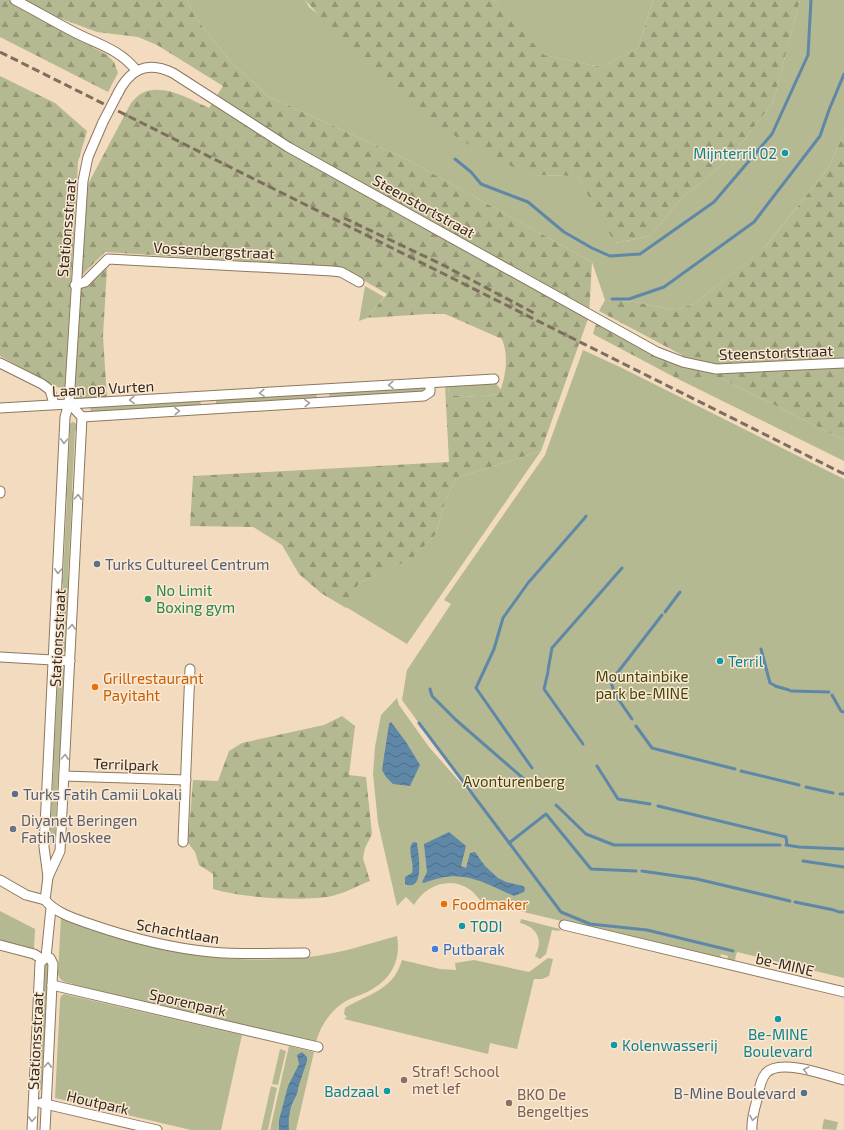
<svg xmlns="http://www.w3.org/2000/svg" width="844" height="1130" viewBox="0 0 844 1130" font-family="'Exo 2',sans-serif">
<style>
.green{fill:#b5b991}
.forest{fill:url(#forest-firs)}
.water{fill:url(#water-waves)}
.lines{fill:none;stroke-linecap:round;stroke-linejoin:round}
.stream{stroke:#5f87a7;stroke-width:3}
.street-casing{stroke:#8d775e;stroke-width:11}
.street{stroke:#fff;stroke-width:9}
.rail{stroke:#7d6e5e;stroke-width:3;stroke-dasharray:8 4;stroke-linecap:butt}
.street-bridge-casing{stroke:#8d775e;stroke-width:11;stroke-linecap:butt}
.street-bridge{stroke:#fff;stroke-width:9}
.oneway{stroke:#a39f9a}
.culture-dot{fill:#0f9aa8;stroke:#fce9d3;stroke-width:1.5}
.service-dot{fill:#5c6f8a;stroke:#fce9d3;stroke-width:1.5}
.leisure-dot{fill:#2e9e5b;stroke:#fce9d3;stroke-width:1.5}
.food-dot{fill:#e8710a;stroke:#fce9d3;stroke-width:1.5}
.worship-dot{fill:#6b7280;stroke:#fce9d3;stroke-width:1.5}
.shop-dot{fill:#3f7fe0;stroke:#fce9d3;stroke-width:1.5}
.education-dot{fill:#8d6e63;stroke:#fce9d3;stroke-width:1.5}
.labels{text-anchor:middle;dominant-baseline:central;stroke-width:3;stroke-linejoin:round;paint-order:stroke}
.culture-label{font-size:15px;fill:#0d838f;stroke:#fce9d3;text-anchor:start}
.street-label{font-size:15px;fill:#32291f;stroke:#fce9d3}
.service-label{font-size:15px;fill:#4e5e75;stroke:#fce9d3;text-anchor:start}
.leisure-label{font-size:15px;fill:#27864d;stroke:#fce9d3;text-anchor:start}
.park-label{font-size:15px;fill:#424509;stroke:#fce9d3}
.food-label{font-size:15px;fill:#c56008;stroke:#fce9d3;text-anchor:start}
.worship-label{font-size:15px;fill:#5b616d;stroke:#fce9d3;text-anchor:start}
.shop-label{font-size:15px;fill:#366cbe;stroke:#fce9d3;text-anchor:start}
.education-label{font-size:15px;fill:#785e54;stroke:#fce9d3;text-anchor:start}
</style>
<defs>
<pattern id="forest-firs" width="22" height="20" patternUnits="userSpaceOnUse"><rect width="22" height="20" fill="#b5b991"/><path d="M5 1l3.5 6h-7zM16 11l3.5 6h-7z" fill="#949676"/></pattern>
<pattern id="water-waves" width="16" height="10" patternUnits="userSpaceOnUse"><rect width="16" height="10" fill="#5f87a7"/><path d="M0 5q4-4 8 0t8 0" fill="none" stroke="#4f6e87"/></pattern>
</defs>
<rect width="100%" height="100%" fill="#f3dbc0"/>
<!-- green -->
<g class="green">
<polygon points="187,0 305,0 309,7 530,175 577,176 616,243 650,236 682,198 731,157 773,102 800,0 844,0 844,131 829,167 765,247 694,304 674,310 635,302 605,300 592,262 410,161 268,96 231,62 195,17"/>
<polygon points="493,0 653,0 638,48 601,67 543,55"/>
<polygon points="365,286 384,297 367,318 359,321"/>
<path d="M583,350L620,367L844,479V978L737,952L734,963L727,961L728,956L721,954L720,959L482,902C478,898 474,892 469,889C449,876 425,886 414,905L406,897L397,906L378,823L373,774L375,747L381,715L397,698L399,705L429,747L472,796L402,700L407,670L451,604L444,600L545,455Z"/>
<polygon points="676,378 721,378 844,440 844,461"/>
<polygon points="495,382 501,390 499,394 480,397 449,395 448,385"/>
<polygon points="424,388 425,392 330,398 329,395 331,392"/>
<polygon points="314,393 317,396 316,399 216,405 216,399"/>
<polygon points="200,400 201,405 92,412 90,409 92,406"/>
<polygon points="73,422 77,424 79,429 75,431 72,491 75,496 72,499 68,577 71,580 68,585 65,644 68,647 66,651 61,653 58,651 56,646 60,643 63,584 60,581 63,577 67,498 64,495 67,490 70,433 67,428 69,424"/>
<polygon points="541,451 407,644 346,607 359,583 410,559 436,534 445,501 456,478"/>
<polygon points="62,667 65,670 67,674 63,677 60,752 62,757 59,759 55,835 58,838 57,842 52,844 48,843 47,837 50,835 54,760 51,756 54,752 58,676 55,674 57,669"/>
<polygon points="0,911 35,929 34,950 0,941"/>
<path d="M61,917C145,950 218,966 308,957C338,954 368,944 397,936C401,957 393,977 374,988C366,994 355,996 346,1001C331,1010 320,1026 316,1042L73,986V984C66,982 59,982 58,973Z"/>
<path d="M521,919L560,929L559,931L552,930L546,954L540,959L535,956C544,940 537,927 520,923Z"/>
<path d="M548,958L553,959L549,976L542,979H534L517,1049L490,1043L488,1054L344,1019L347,1017L344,1014L345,1008C369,993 393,991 402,960L440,969L456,970L455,963L474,960L529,972Z"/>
<polygon points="45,962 49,962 51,967 48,970 42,1083 45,1086 41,1090 38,1090 36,1086 40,1083 45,969 42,966"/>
<polygon points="64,994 242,1035 221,1130 191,1130 55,1098 60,1000 61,996"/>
<polygon points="289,1046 314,1052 296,1130 270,1130"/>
<polygon points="280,1049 286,1051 278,1085 272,1084"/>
<polygon points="271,1086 277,1088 268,1130 261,1130"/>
<polygon points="824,1119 838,1122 836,1130 822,1129"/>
</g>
<!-- forest -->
<g class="forest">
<path d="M0,0H187L195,17L231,62L268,96L410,161L592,262L589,316L541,451L456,478L445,501L436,534L411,559L359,583L346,608L321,593L299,574L282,545L253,527L190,526L193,476L449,462L445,385H448L449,395L480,397L499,394C506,376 509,357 502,339L445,314H428L367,318L387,294L346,270L338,267L105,252L81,276L87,186L131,103C134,100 138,95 142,93C164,83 189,99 209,108L223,86L157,45L138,37L97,32L62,19L57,28L107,55L114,62L118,73L108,92L0,37Z"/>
<polygon points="305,0 493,0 544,55 601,67 638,48 653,0 800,0 773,102 731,157 682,198 650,236 615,243 577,176 530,175 474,148 416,111 356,55"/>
<polygon points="0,76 55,103 87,131 78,162 65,391 0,356"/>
<polygon points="844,131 844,440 721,378 676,378 593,334 596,323 679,366 682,355 599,311 605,300 635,302 674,310 694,304 766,246 829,167"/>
<polygon points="107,268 103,336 107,399 77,399 74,395 80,289"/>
<path d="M342,716L355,726L349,775L366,777L372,834L365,848L363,858L370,881C357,886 341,895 327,897C294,901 244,898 213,889V874L199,865L195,852L188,843L193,780L218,781L229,751L242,743L324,725Z"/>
</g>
<!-- water -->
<g class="water">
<polygon points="391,722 406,742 420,765 410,786 393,784 386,777 382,770 389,724"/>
<path d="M449,832L466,846L461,866L466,868L470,853L475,852L485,866L498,878L506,882L523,886L525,888L524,892L514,896C479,881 463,868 424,883L422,882L427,872L424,844Z"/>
<path d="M415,842L417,843C418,852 426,893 405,884V877L412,873C415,863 407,852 412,843Z"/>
<path d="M302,1052L307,1057V1061L298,1088C298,1095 293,1100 291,1107C289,1115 288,1122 289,1130H279V1120L288,1086L299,1064L297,1055Z"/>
</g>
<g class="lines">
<!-- stream -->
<g class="stream">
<polyline points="455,159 471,172 481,184 528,202 564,232 592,248 610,256 640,254 714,202 772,134 808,55 811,0"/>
<polyline points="612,299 629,299 664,287 754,222 820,136 829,110 844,74"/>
<polyline points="584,519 586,516"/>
<polyline points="665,612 680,592"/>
<polyline points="761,649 770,683 774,685"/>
<polyline points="548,670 552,648 622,568"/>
<polyline points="548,672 544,689 583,744"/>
<polyline points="775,686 789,690"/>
<polyline points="430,689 432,696 456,720 524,779"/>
<polyline points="791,691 829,692"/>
<polyline points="832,695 841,711 844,712"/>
<polyline points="632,719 614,693 611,681 662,615"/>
<polyline points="419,723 498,828"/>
<polyline points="636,726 652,748 735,769"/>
<polyline points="597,766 618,799 650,804"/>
<polyline points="532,768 476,688 494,649 503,618 528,583 583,520"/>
<polyline points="741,771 799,785"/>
<polyline points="806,787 833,793"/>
<polyline points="840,794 844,794"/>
<polyline points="556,805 586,834 614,845 780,845"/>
<polyline points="658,806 786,837 787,845"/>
<polyline points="498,828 561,912 590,924 647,930 733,951"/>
<polyline points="509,843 546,814 591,869 636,871"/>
<polyline points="786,845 799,847 844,849"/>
<polyline points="803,861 844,867"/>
<polyline points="642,871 697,879 790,901"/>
<polyline points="795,902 834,910"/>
<polyline points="836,911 837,911"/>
<polyline points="839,912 844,912"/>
</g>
<defs>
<g id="street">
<path d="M15,0C34,10 53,21 72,31C96,44 118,48 136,70"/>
<path d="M117,95C129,70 146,60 173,73L288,147L657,352L683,362L716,369L844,363"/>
<path d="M103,122L88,157L83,181L69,403L65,417L44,847L48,877L45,900C57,914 76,919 93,925C131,938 170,948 211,952C242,955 274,953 305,953"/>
<polyline points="75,285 85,282 108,259 332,271 341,272 359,282"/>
<polyline points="0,363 42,384 50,390 54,404"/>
<polyline points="0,408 494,379"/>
<polyline points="82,417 424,396 430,392 430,383"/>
<polyline points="0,491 0,493"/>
<polyline points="0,657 70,661"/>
<polyline points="64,776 186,780"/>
<polyline points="183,842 190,669"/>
<polyline points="48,877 60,851 82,417 69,403"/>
<polyline points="0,880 26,895 45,900"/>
<polyline points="564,925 844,992"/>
<polyline points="0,945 34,954 42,959"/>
<polyline points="52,985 318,1047"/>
<polyline points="41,1103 157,1130"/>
<polyline points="32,1130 40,963 46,957 51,908"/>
<polyline points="45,1130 53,964 50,958 46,957"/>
<path d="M752,1130C751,1119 755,1107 758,1096C759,1089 761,1079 766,1073C780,1058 826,1075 844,1080"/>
</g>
</defs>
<!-- street casing -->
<use href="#street" class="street-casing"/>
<!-- street -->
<use href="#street" class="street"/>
<!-- rail -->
<g class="rail">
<polyline points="0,52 844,474"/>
<polyline points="344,218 443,265 536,314"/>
</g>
<defs>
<polyline id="street-bridge" points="103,122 117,95"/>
</defs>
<!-- street-bridge casing -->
<use href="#street-bridge" class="street-bridge-casing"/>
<!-- street-bridge -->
<use href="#street-bridge" class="street-bridge"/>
</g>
<!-- one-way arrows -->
<defs><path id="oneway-chevron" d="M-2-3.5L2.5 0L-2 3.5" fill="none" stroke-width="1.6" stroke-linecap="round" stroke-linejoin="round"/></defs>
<g class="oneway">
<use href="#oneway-chevron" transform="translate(391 385) rotate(177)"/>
<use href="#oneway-chevron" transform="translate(262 393) rotate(177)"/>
<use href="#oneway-chevron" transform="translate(132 400) rotate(177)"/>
<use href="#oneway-chevron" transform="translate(307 403) rotate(-3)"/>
<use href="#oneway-chevron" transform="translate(177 411) rotate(-3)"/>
<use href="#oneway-chevron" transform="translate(64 441) rotate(93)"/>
<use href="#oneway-chevron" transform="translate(78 497) rotate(-87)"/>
<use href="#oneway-chevron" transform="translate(58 571) rotate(93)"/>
<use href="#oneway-chevron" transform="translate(72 627) rotate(-87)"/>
<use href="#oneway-chevron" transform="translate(65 757) rotate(-87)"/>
<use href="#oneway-chevron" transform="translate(48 1065) rotate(-87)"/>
<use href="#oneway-chevron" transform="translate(806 1070) rotate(-166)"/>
<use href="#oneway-chevron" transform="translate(753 1118) rotate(101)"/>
<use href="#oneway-chevron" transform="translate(32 1119) rotate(93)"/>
</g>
<!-- markers -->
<g class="culture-dot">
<circle cx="785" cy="153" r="4"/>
<circle cx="720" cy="661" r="4"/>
<circle cx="462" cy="926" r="4"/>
<circle cx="778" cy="1019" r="4"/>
<circle cx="614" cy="1045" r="4"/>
<circle cx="387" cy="1091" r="4"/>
</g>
<g class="service-dot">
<circle cx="97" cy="564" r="4"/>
<circle cx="15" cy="794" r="4"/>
<circle cx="804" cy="1093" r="4"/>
</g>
<circle class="leisure-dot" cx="148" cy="599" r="4"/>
<g class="food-dot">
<circle cx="95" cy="687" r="4"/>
<circle cx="444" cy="904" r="4"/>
</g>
<circle class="worship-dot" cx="13" cy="829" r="4"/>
<circle class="shop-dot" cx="435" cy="949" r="4"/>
<g class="education-dot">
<circle cx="404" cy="1080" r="4"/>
<circle cx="509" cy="1103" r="4"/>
</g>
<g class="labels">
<!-- culture labels -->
<g class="culture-label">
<text x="777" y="153" text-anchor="end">Mijnterril 02</text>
<text x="728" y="661">Terril</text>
<text x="470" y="926">TODI</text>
<text x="778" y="1034" text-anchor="middle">Be-MINE<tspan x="778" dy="17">Boulevard</tspan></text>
<text x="622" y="1045">Kolenwasserij</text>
<text x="379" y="1091" text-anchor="end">Badzaal</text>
</g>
<!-- street labels -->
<g class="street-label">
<text transform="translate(424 206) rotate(29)">Steenstortstraat</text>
<text transform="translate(66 228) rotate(-85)">Stationsstraat</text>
<text transform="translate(214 250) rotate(3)">Vossenbergstraat</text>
<text transform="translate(776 352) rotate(-2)">Steenstortstraat</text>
<text transform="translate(103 388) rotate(-3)">Laan op Vurten</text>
<text transform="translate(57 638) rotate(-87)">Stationsstraat</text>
<text transform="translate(126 764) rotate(2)">Terrilpark</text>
<text transform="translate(178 931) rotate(10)">Schachtlaan</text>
<text transform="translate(785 964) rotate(13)">be-MINE</text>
<text transform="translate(188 1002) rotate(13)">Sporenpark</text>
<text transform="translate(35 1041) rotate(-87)">Stationsstraat</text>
<text transform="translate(98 1102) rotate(13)">Houtpark</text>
</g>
<!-- service labels -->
<g class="service-label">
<text x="105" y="564">Turks Cultureel Centrum</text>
<text x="23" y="794">Turks Fatih Camii Lokali</text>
<text x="796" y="1093" text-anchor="end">B-Mine Boulevard</text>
</g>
<!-- leisure labels -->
<g class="leisure-label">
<text x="156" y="590">No Limit<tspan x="156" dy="17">Boxing gym</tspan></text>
</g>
<!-- park labels -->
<g class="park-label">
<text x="642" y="676">Mountainbike<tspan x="642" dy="17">park be-MINE</tspan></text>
<text x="514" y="781">Avonturenberg</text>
</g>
<!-- food labels -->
<g class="food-label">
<text x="103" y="678">Grillrestaurant<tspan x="103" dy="17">Payitaht</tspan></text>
<text x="452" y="904">Foodmaker</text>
</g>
<!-- worship labels -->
<g class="worship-label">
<text x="21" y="820">Diyanet Beringen<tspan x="21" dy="17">Fatih Moskee</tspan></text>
</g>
<!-- shop labels -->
<g class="shop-label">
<text x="443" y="949">Putbarak</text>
</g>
<!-- education labels -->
<g class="education-label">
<text x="412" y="1071">Straf! School<tspan x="412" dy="17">met lef</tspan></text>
<text x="517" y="1094">BKO De<tspan x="517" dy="17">Bengeltjes</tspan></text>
</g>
</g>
</svg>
